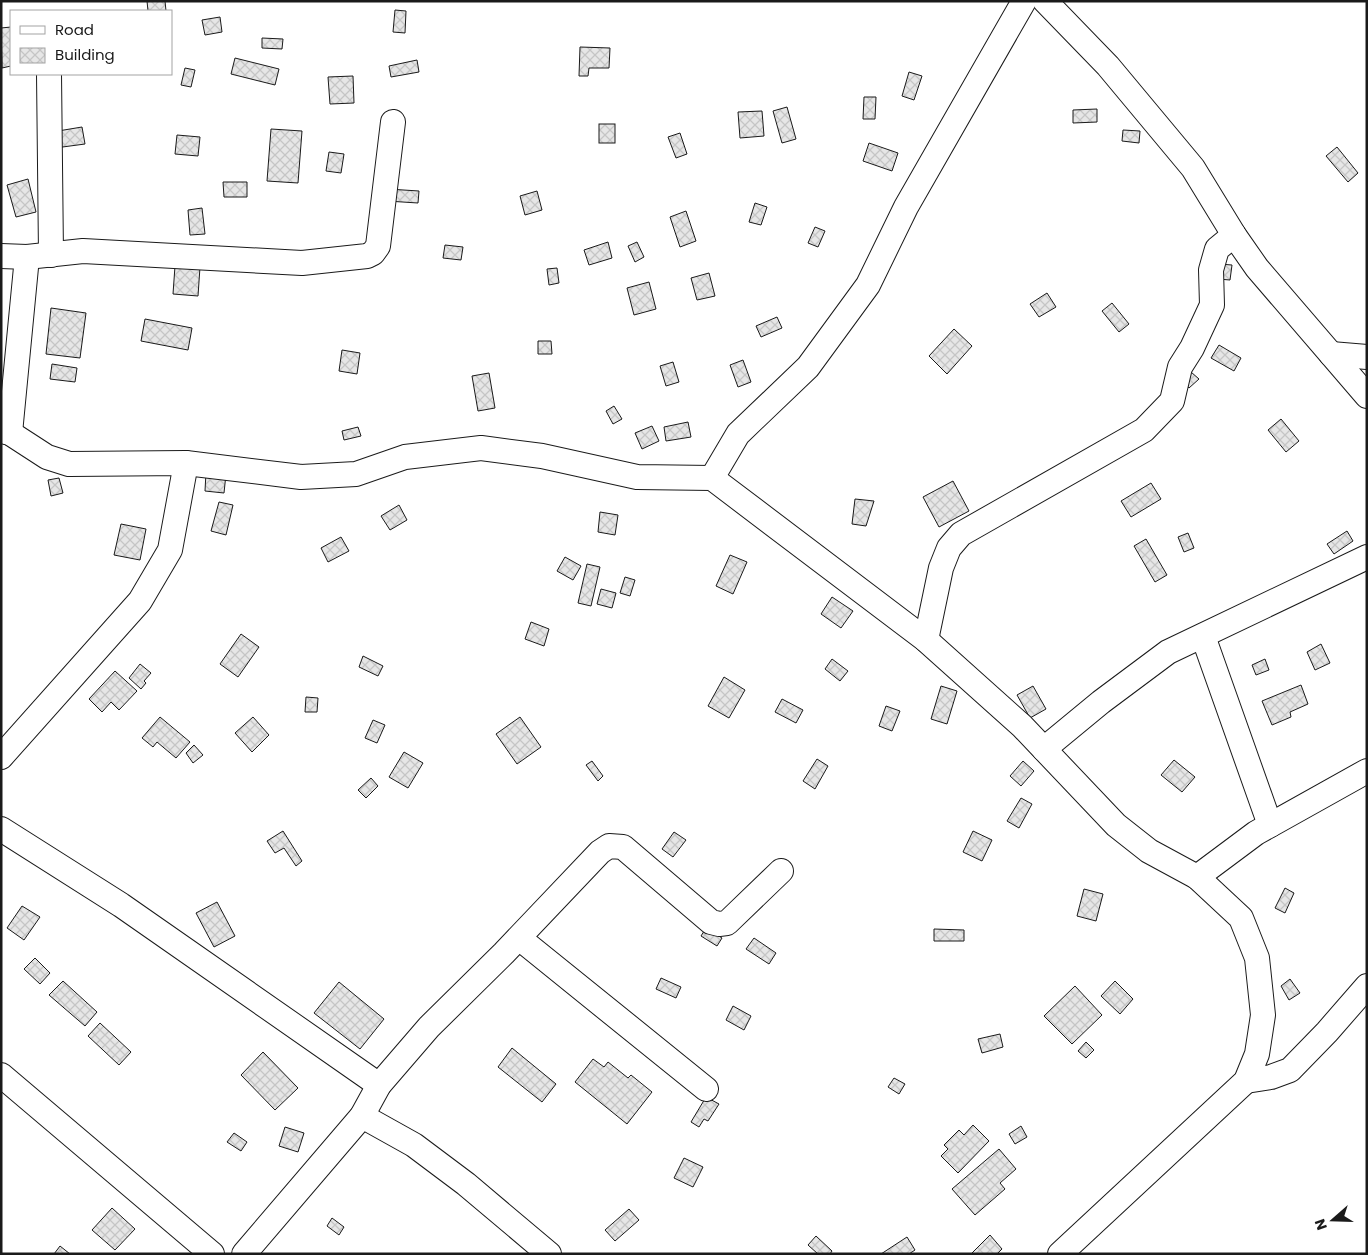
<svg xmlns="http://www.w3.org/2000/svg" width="1368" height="1255" viewBox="0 0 1368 1255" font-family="Poppins,sans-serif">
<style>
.building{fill:url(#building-cross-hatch);stroke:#1a1a1a}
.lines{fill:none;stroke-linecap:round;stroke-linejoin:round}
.minor-casing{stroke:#1a1a1a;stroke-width:26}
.minor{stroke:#fff;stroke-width:24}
</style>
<defs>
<pattern id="building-cross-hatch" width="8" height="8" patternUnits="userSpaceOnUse" patternTransform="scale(1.25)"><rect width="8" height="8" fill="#e6e6e6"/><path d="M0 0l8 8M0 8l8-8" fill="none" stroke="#c5c5c5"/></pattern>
</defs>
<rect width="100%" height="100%" fill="#fff"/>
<!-- building -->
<g class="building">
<polygon points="147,1 165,1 166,11 148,11"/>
<polygon points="395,10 406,11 405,33 393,32"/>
<polygon points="220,17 222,32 205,35 202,20"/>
<polygon points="11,27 11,66 2,68 1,28"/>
<polygon points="262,38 283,39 282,49 262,48"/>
<polygon points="580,47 610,48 609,68 589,68 588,76 579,76"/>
<polygon points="235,58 279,69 275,85 231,74"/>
<polygon points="417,60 419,72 391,77 389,66"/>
<polygon points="185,68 195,70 191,87 181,85"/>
<polygon points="909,72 922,76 914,100 902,96"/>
<polygon points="353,76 354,103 330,104 328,77"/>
<polygon points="864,97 876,97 875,119 863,119"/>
<polygon points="787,107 796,139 782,143 773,111"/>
<polygon points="1097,109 1097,122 1073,123 1073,110"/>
<polygon points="762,111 764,136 740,138 738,112"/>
<rect x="599" y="124" width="16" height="19"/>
<polygon points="82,127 85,144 55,148 52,132"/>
<polygon points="271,129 302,131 298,183 267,181"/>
<polygon points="1123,130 1140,131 1139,143 1122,141"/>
<polygon points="680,133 687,154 676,158 668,137"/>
<polygon points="177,135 200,137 198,156 175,154"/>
<polygon points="869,143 898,153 892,171 863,161"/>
<polygon points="1337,147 1358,173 1348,182 1326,156"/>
<polygon points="329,152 344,154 341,173 326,171"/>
<polygon points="28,179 36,212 16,217 7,185"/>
<polygon points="223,182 247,182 247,197 224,197"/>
<polygon points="388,189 419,191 418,203 387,201"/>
<polygon points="537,191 542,210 525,215 520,196"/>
<polygon points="755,203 767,207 761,225 749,222"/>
<polygon points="202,208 205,234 190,235 188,210"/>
<polygon points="686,211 696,241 680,247 670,217"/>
<polygon points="815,227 825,231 818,247 808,243"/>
<polygon points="608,242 612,258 589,265 584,250"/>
<polygon points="637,242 644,257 635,262 628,246"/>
<polygon points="445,245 463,247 461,260 443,258"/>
<polygon points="1219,264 1232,265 1230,280 1218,279"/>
<polygon points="175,266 200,267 198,296 173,294"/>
<polygon points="557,268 559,283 549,285 547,269"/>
<polygon points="709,273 715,296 697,300 691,278"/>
<polygon points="649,282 656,309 634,315 627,288"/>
<polygon points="1047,293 1056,307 1039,317 1030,304"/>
<polygon points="1112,303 1129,324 1119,332 1102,311"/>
<polygon points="51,308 86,313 80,358 46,354"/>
<polygon points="777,317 782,328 761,337 756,326"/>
<polygon points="145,319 192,328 188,350 141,341"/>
<polygon points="954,329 972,346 947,374 929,356"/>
<polygon points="538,341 551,341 552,354 538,354"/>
<polygon points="1219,345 1241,358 1234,371 1211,358"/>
<polygon points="342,350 360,353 357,374 339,371"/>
<polygon points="743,360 751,382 738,387 730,365"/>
<polygon points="673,362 679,382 666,386 660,366"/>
<polygon points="52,364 77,368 75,382 50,379"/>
<polygon points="1191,372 1199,379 1189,388 1182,380"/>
<polygon points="489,373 495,408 478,411 472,376"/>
<polygon points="614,406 622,419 613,424 606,411"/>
<polygon points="1281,419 1299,441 1286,452 1268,430"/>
<polygon points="688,422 691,437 666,441 664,427"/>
<polygon points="652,426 659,441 642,449 635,433"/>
<polygon points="358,427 361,436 344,440 342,431"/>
<polygon points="206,472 226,474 224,493 205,491"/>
<polygon points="59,478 63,493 51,496 48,480"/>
<polygon points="953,481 969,511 939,527 923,497"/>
<polygon points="1151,483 1161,499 1131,517 1121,501"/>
<polygon points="855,499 874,501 866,526 852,524"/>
<polygon points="219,502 233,505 226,535 211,531"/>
<polygon points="399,505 407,520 390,530 381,516"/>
<polygon points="600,512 618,515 615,535 598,532"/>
<polygon points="121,524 146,529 140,560 114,555"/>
<polygon points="1347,531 1353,541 1334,554 1327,544"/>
<polygon points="1188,533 1194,548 1184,552 1178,537"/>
<polygon points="341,537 349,551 328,562 321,548"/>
<polygon points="1146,539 1167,575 1155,582 1134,546"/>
<polygon points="730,555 747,562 733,594 716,586"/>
<polygon points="565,557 581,566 573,580 557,571"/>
<polygon points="587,564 600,567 591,606 578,603"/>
<polygon points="625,577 635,580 630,596 620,593"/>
<polygon points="601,589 616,593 612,608 597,604"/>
<polygon points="832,597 853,611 841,628 821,614"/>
<polygon points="531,622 549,629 544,646 525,639"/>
<polygon points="241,634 259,647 238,677 220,664"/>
<polygon points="1321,644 1330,663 1315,670 1307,652"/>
<polygon points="363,656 383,666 378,676 359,667"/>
<polygon points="832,659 848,671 840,681 825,669"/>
<polygon points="1265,659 1269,670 1256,675 1252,665"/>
<polygon points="140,664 151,673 144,681 146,683 141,689 129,678"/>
<polygon points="115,671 137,691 119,710 111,702 102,712 89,699"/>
<polygon points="724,677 745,690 729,718 708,706"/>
<polygon points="1301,685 1308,704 1290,712 1291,717 1272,725 1262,701"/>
<polygon points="941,686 957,691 947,724 931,719"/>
<polygon points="1033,686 1046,709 1030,718 1017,695"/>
<polygon points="306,697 318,698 317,712 305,712"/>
<polygon points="782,699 803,710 796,723 775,712"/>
<polygon points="886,706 900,711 892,731 879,726"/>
<polygon points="160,717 190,742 176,758 157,742 153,747 142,738"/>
<polygon points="253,717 269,735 252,752 235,733"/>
<polygon points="520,717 541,747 517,764 496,734"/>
<polygon points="373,720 385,725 377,743 365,738"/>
<polygon points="194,745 203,755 193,763 186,753"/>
<polygon points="404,752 423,763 408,788 389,777"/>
<polygon points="817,759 828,766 815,789 803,781"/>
<polygon points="1174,760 1195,777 1182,792 1161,775"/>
<polygon points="592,761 603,776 598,781 586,765"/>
<polygon points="1023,761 1034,771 1021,786 1010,776"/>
<polygon points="371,778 378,786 366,798 358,790"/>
<polygon points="1021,798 1032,804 1019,828 1007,821"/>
<polygon points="283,831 302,861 296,866 284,848 275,853 267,841"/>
<polygon points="973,831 992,840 982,861 963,852"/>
<polygon points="674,832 686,840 673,857 662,849"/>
<polygon points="1285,888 1294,893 1285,913 1275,908"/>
<polygon points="1084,889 1103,894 1096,921 1077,916"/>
<polygon points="217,902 235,936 214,947 196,913"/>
<polygon points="22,906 40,917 24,940 7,928"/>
<polygon points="706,928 722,938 717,946 701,936"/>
<polygon points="934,929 964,930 964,941 934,941"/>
<polygon points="754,938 776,953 769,964 746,949"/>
<polygon points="35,958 50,973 40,984 24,969"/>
<polygon points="661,978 681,987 676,998 656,989"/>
<polygon points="1290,979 1300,993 1289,1000 1281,986"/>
<polygon points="63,981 97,1012 85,1026 49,995"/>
<polygon points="1115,981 1133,999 1120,1014 1101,996"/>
<polygon points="339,982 384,1019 360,1049 314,1013"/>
<polygon points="1075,986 1102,1015 1072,1044 1044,1016"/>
<polygon points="733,1006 751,1016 744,1030 726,1020"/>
<polygon points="100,1023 131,1052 119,1065 88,1036"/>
<polygon points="1000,1034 1003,1047 982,1053 978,1039"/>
<polygon points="1086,1042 1094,1050 1086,1058 1078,1051"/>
<polygon points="512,1048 556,1084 542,1102 498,1067"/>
<polygon points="263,1052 298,1088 275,1110 241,1075"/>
<polygon points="593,1059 604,1067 608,1062 628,1078 631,1075 652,1092 627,1124 575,1082"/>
<polygon points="894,1078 905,1084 899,1094 888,1087"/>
<polygon points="706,1097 719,1104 708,1121 704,1119 699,1127 691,1122"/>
<polygon points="973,1125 989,1141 958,1173 941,1156 948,1149 944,1145 959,1130 964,1135"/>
<polygon points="1021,1126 1027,1137 1015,1144 1009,1134"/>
<polygon points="285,1127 304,1133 298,1152 279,1146"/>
<polygon points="234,1133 247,1142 241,1151 227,1142"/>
<polygon points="999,1149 1016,1169 1000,1183 1005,1189 975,1215 952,1189"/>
<polygon points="684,1158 703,1167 693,1187 674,1178"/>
<polygon points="112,1208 135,1229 115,1250 92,1230"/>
<polygon points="629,1209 639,1220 615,1241 605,1230"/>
<polygon points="332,1218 344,1227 339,1235 327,1226"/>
<polygon points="990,1235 1002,1249 997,1254 971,1254"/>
<polygon points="816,1236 832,1251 830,1254 818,1254 808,1245"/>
<polygon points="907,1237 915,1250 909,1254 881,1254"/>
<polygon points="60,1246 70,1254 54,1254"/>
</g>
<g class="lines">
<defs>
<g id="minor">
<polyline points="1045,1 1108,66 1193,168 1234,235 1257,268 1367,396"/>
<polyline points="49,74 51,255"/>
<polyline points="1,256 27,257 83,251 302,263 367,256 373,253 378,246 393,122"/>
<polyline points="1331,354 1367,357"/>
<polyline points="1,431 10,433 47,457 69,464 186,463 301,477 356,474 405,457 481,448 542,456 637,477 712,478 926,640 1022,726 1116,825 1149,851 1197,877 1241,918 1257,958 1263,1015 1257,1054 1246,1081 1060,1254"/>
<polyline points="10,433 27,257"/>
<polyline points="712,478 738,434 808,367 868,285 906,207 1024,1"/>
<polyline points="1203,636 1270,825"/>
<polyline points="926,640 941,568 949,548 961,534 1144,430 1172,401 1180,367 1192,348 1212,305 1211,270 1217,249 1234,235"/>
<polyline points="1044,749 1101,702 1168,652 1367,557"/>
<polyline points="1,757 140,601 170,550 186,463"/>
<polyline points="1,829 121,905 379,1085"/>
<polyline points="1197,877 1256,833 1367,771"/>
<polyline points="519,938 706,1089"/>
<polyline points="1,1075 212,1254"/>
<polyline points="1246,1081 1271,1077 1290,1070 1327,1032 1367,986"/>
<polyline points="362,1116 414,1145 466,1184 549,1254"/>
<polyline points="244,1254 362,1116 379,1085 429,1027 504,953 600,852 609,846 623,847 711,922 719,924 727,923 781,871"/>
</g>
</defs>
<!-- minor casing -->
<use href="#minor" class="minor-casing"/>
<!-- minor -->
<use href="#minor" class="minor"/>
</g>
<!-- border -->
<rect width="1368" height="1255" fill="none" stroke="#1a1a1a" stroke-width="5"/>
<!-- legend -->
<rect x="10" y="10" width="162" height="65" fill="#ffffff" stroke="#a3a3a3"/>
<rect x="20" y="26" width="25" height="8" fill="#ffffff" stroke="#a3a3a3"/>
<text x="55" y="35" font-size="15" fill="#1a1a1a">Road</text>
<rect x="20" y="48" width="25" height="15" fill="url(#building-cross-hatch)" stroke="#a3a3a3"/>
<text x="55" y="60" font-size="15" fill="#1a1a1a">Building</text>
<!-- north arrow -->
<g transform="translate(1333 1220) rotate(250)" stroke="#ffffff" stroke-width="4" paint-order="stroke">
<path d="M0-4L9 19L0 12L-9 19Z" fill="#1a1a1a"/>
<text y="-8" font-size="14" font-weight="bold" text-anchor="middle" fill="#1a1a1a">N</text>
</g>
</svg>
